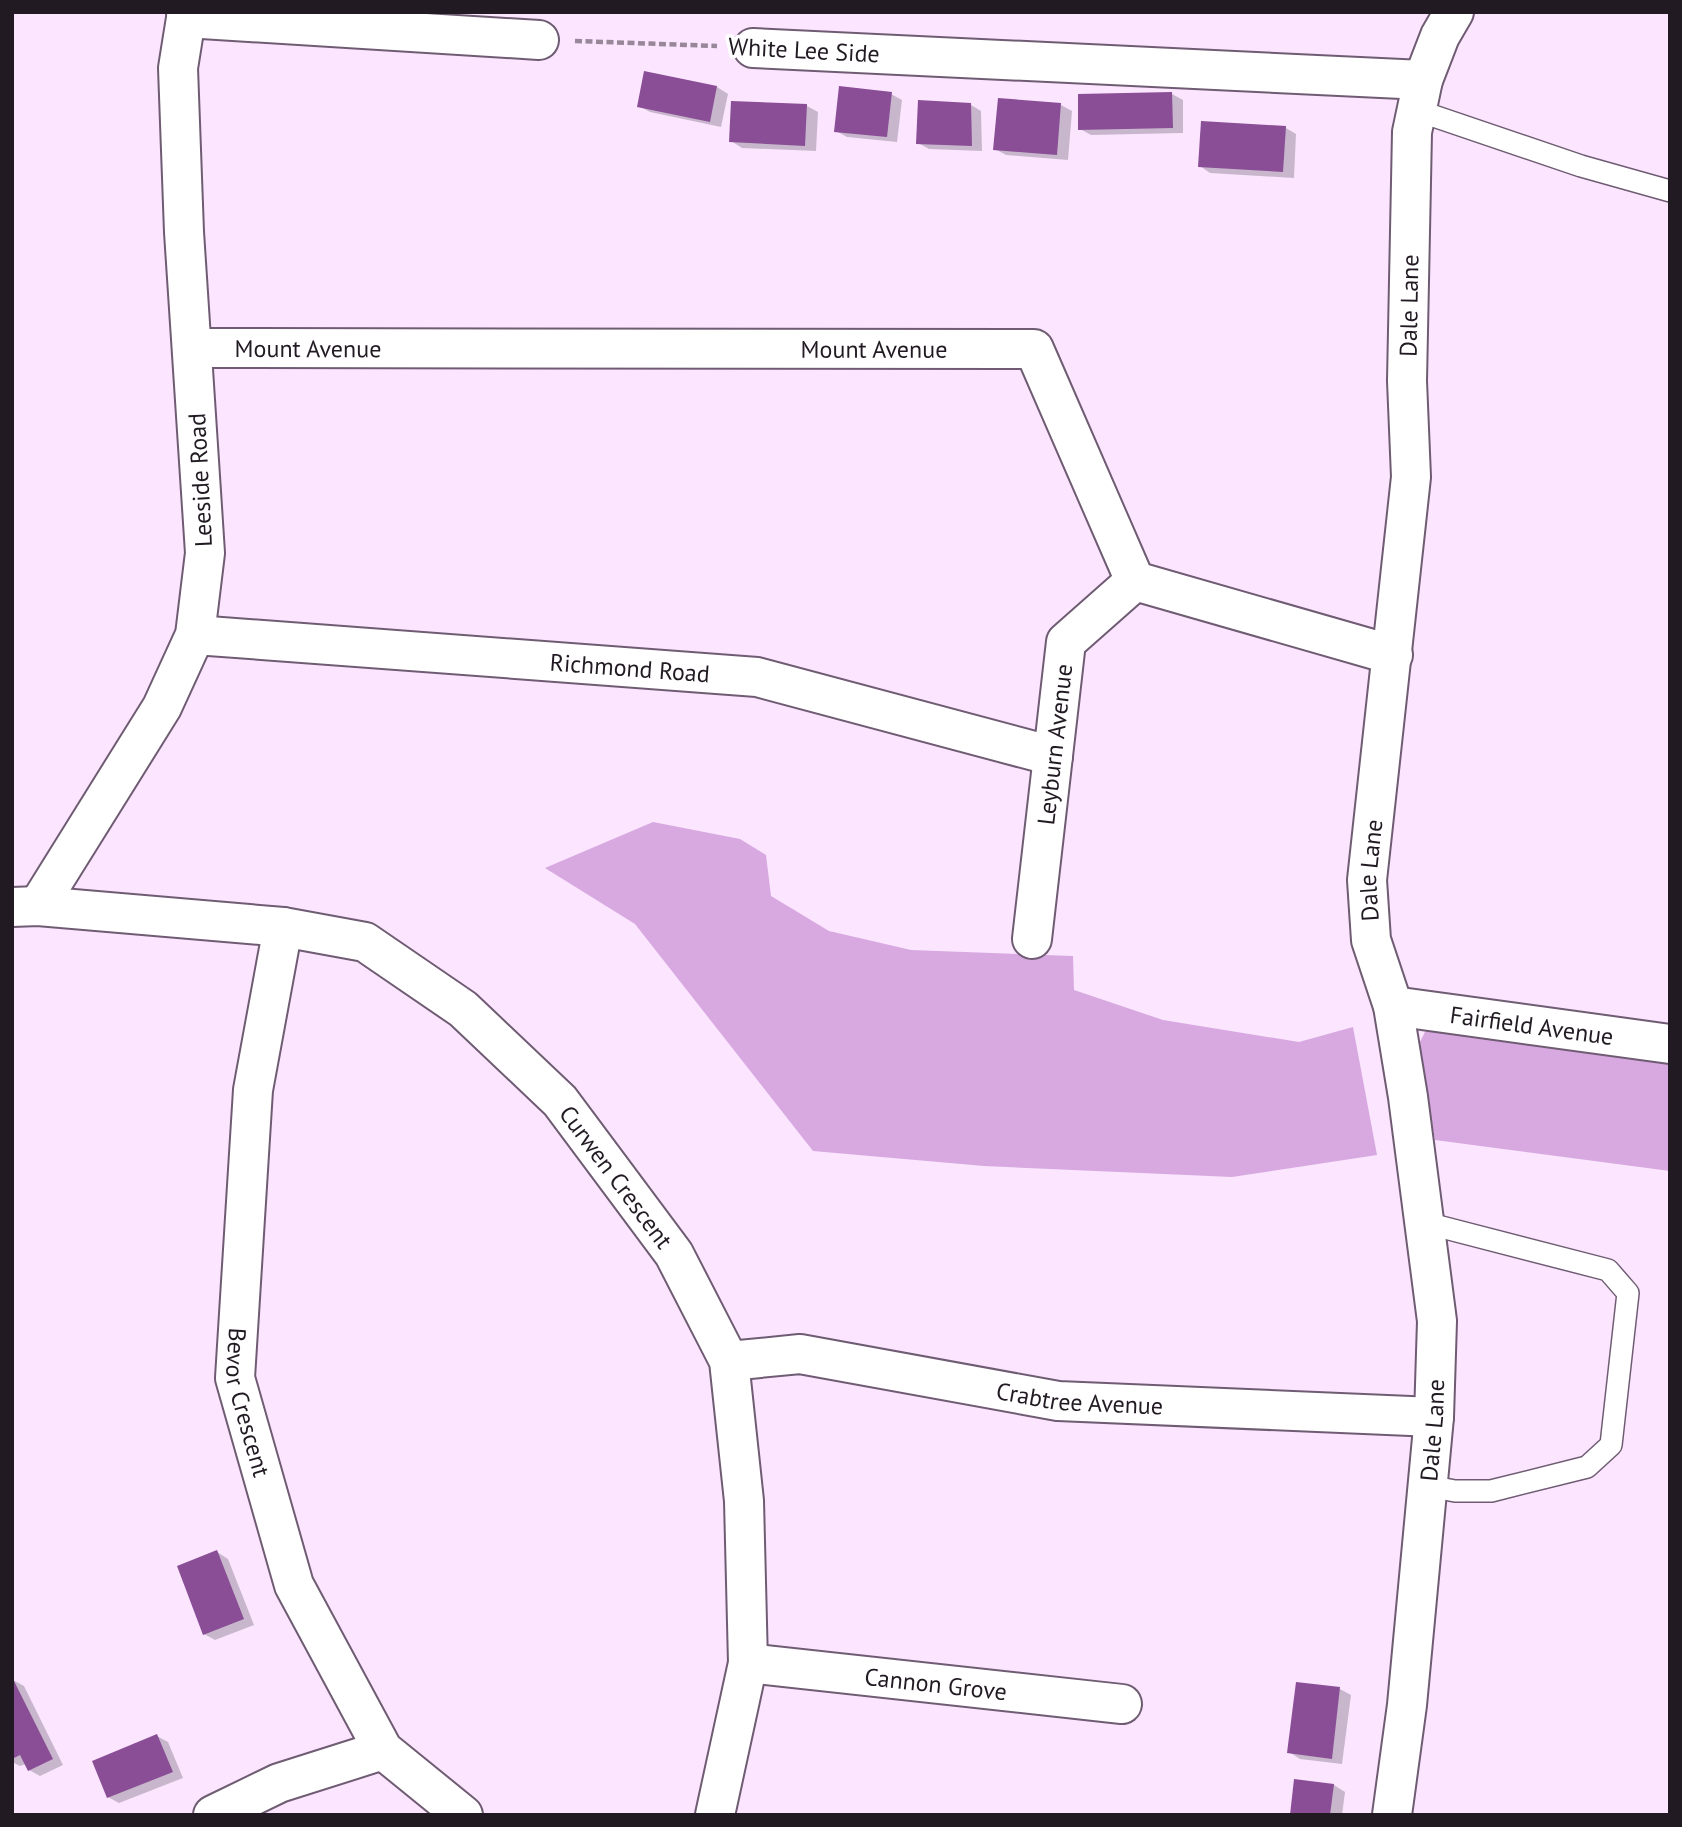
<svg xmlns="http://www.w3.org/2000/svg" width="1682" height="1827" viewBox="0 0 1682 1827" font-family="'PT Sans',sans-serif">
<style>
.green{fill:#d7a9e0}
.shadow{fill:#0003}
.building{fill:#894e95}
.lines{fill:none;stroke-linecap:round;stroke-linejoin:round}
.lane-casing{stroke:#6f5c73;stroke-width:24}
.street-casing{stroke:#6f5c73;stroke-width:42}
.path{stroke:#978799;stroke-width:4.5;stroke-dasharray:7 3.5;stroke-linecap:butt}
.lane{stroke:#fff;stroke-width:21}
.street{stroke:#fff;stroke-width:38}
.labels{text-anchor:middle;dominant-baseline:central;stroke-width:7;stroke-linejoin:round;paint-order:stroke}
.street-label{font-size:24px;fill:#221a23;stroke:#fff}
</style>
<rect width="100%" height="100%" fill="#fbe5ff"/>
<!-- green -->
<g class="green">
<polygon points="653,822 740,839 766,855 771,896 829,931 911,950 1073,956 1074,990 1163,1020 1299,1042 1353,1027 1377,1155 1232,1177 984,1166 813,1151 635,924 545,868"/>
<polygon points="1427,1028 1670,1056 1670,1171 1435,1140 1418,1046"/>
</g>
<!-- shadow -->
<g class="shadow">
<polygon points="646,73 717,87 728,94 721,127 650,112 639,106"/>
<polygon points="891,94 902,100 897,142 847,137 836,131"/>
<polygon points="1172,94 1183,100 1183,133 1091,135 1080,129"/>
<polygon points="971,105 981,111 982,151 929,149 918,143"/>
<polygon points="1061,105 1072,111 1068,160 1006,155 995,149"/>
<polygon points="807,106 818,112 816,151 742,148 731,141"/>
<polygon points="1286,128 1296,134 1294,178 1210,173 1200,166"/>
<polygon points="217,1552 228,1559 254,1625 215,1640 204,1634"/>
<polygon points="13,1680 24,1686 63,1765 40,1776 29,1770 26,1764 20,1766 12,1762"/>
<polygon points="1297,1684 1340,1689 1351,1695 1342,1764 1300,1759 1289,1752"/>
<polygon points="157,1736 168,1742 183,1778 119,1803 108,1797"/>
<polygon points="1334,1785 1345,1792 1342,1815 1292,1815"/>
</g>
<!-- building -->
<g class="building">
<polygon points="644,71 717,86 710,122 637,107"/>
<polygon points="839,86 892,92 887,137 834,132"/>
<polygon points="1172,92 1173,128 1078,130 1078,94"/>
<polygon points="998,98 1061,103 1057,155 993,150"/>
<polygon points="918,100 971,103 972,146 916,144"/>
<polygon points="731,101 807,104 805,146 729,142"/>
<polygon points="1201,121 1286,126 1283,172 1198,167"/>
<polygon points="217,1550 244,1619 203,1635 177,1566"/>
<polygon points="12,1677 53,1759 28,1771 20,1755 12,1759"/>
<polygon points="1296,1682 1340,1687 1332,1759 1287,1753"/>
<polygon points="157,1734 173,1772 107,1798 92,1761"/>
<polygon points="1294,1779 1334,1784 1330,1815 1290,1815"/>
</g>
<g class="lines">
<defs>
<g id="lane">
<polyline points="1416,110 1581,166 1670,191"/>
<polyline points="1426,1223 1608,1270 1628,1293 1611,1445 1587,1467 1491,1491 1455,1491 1428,1486"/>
</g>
<g id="street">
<polyline points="186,18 539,40"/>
<polyline points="753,48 1423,80"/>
<path id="s1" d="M192,348L1034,349L1135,581L1393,655"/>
<path id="s2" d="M195,635L757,677L1053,756"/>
<polyline points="38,906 162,707 195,635 205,553 184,232 178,68 187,12"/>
<path id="s3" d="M12,907L38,906L283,927L365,942L463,1009L560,1101L674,1254L729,1361L744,1501L748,1663L715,1815"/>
<path id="s4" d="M283,927L253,1090L235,1378L294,1585L383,1750L463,1815"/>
<path id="s5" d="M1032,939L1066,642L1135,581"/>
<path id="s6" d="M1393,1006L1670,1044"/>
<path id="s7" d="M729,1361L800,1354L1058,1401L1434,1417"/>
<path id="s8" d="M748,1663L1122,1704"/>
<polyline points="213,1815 279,1783 383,1750"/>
<path id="s9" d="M1392,1815L1407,1705L1434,1417L1437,1321L1408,1097L1393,1006L1371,940L1367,880L1411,477L1407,381L1412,132L1423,80L1440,36L1454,12"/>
</g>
</defs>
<!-- lane casing -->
<use href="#lane" class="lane-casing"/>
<!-- street casing -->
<use href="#street" class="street-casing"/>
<!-- path -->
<polyline class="path" points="575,41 717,46"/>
<!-- lane -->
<use href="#lane" class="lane"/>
<!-- street -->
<use href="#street" class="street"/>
</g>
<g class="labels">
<!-- street labels -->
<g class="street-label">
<text transform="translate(804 50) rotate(3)">White Lee Side</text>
<text stroke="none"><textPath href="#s9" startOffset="1521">Dale Lane</textPath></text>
<text stroke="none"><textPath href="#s1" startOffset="116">Mount Avenue</textPath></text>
<text stroke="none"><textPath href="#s1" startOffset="682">Mount Avenue</textPath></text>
<text transform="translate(200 480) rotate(-93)">Leeside Road</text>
<text stroke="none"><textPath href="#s2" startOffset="436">Richmond Road</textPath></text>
<text stroke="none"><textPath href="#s5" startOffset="196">Leyburn Avenue</textPath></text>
<text stroke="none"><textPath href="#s9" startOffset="954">Dale Lane</textPath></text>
<text stroke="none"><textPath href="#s6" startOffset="140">Fairfield Avenue</textPath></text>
<text stroke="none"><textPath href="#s3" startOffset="702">Curwen Crescent</textPath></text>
<text stroke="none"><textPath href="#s7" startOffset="355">Crabtree Avenue</textPath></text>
<text stroke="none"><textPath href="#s4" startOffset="480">Bevor Crescent</textPath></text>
<text stroke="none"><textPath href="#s9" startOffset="387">Dale Lane</textPath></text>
<text stroke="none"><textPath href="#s8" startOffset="189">Cannon Grove</textPath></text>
</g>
</g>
<!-- border -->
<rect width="1682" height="1827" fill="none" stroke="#221a23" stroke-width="28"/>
</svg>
